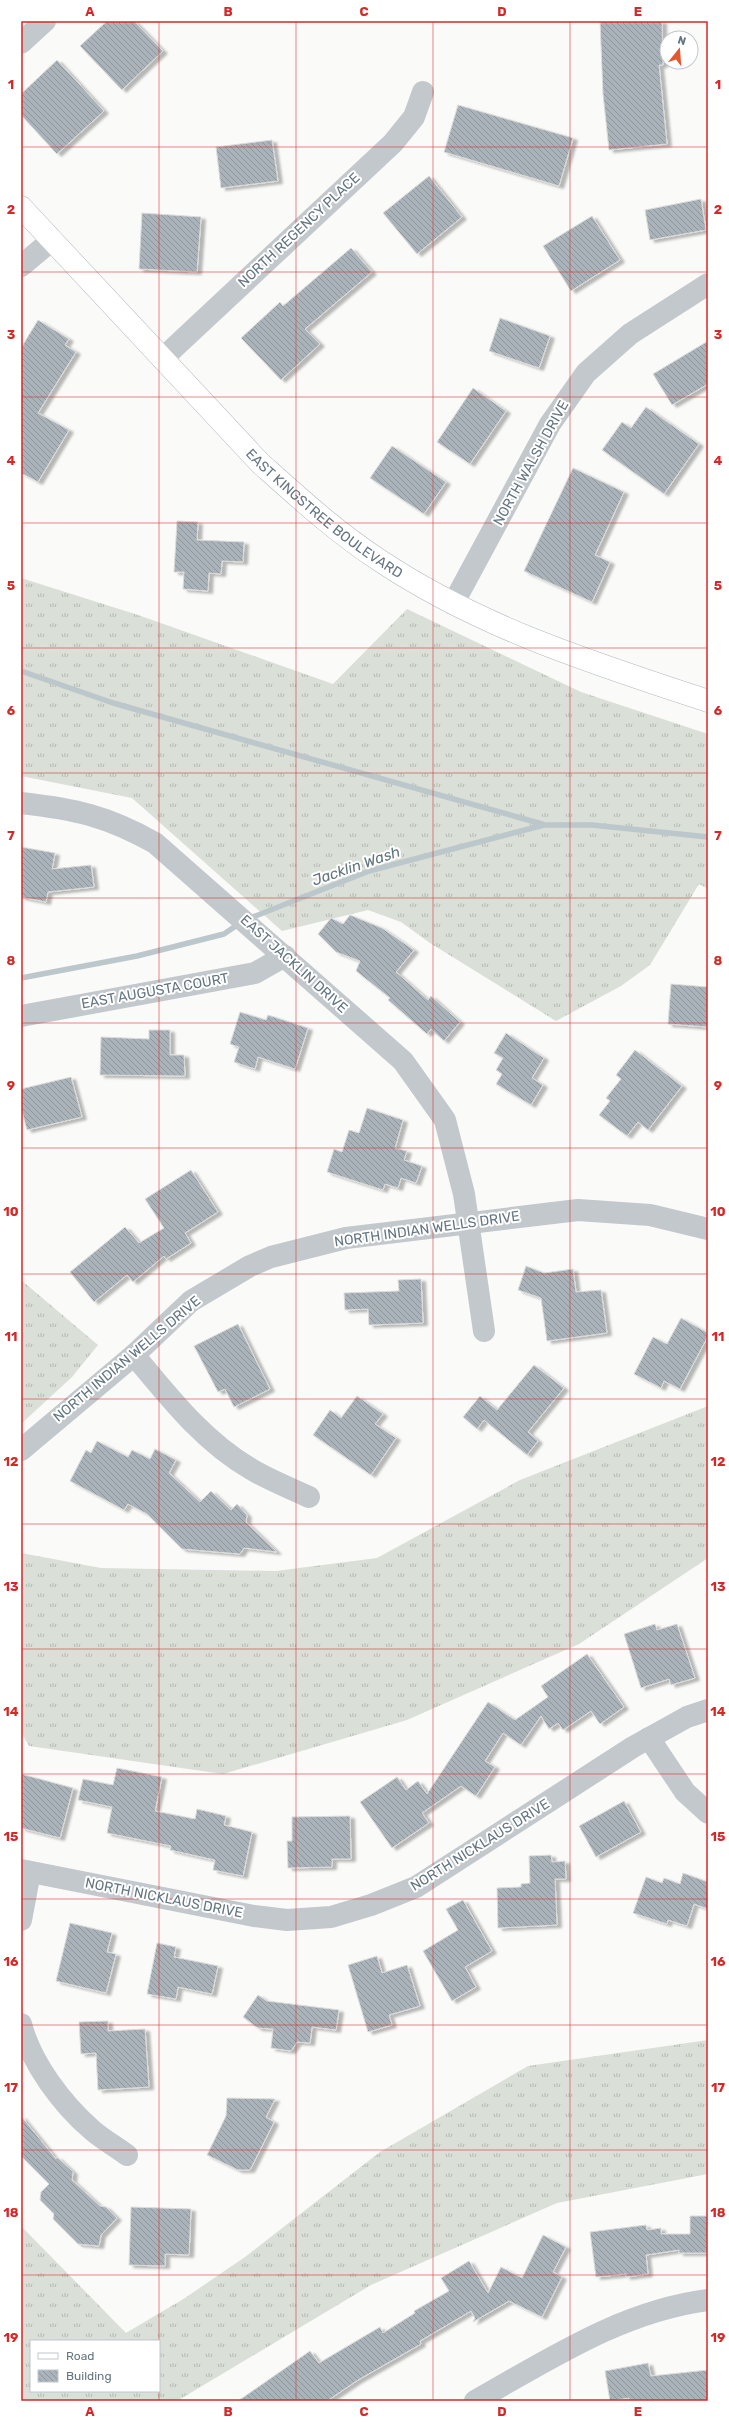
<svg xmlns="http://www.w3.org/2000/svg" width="729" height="2422" viewBox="0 0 729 2422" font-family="Rubik,sans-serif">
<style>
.grass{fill:url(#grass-tufts);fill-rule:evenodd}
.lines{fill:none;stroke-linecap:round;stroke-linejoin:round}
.stream{stroke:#bbc7cb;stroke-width:5.5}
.building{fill:url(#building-back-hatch);stroke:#dcdcda;filter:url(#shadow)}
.secondary-casing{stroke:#b3babf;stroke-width:23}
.street{stroke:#c3c8cc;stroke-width:22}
.secondary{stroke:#fff;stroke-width:22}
.grid{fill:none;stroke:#d62828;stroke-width:1;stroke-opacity:0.55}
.labels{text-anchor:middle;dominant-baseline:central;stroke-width:4;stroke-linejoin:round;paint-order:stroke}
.street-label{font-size:14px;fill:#657683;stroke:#fff}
.water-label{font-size:15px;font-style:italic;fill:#60757c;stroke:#fff}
.neatline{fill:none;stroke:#d62828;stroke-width:1.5}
.grid-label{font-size:13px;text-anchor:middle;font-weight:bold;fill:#d62828}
</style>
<defs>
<pattern id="grass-tufts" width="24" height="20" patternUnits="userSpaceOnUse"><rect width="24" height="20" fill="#dadfd7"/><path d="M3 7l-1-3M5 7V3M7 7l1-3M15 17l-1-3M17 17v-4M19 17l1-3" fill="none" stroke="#b4b9b4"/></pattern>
<pattern id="building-back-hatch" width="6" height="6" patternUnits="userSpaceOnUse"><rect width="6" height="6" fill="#aab3b9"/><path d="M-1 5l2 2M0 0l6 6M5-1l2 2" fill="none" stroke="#8e969c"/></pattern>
<filter id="shadow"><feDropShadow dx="4.5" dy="2.5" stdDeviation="1" flood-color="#0004"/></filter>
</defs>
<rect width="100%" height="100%" fill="#fafaf8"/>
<!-- grass -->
<g class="grass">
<polygon points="21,578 138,615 333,684 407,609 581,692 708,734 708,889 699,884 650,965 621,986 556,1021 430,943 401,922 368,910 282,931 132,798 21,776"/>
<polygon points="21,1280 98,1345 72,1377 21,1424"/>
<polygon points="708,1406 708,1558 579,1644 407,1720 223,1774 29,1746 21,1732 21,1553 101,1568 276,1571 377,1558 520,1480"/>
<path d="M708,2040V2174L557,2203L371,2285L177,2401H21V2226L126,2333L185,2298L245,2257L380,2152L528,2066ZM31,2341H159V2391H31Z"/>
</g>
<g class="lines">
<!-- stream -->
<g class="stream">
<polyline points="21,671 113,703 542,824"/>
<polyline points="248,919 369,871 544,825 592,825 708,837"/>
<polyline points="21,978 137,956 224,934 240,923"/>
</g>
</g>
<!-- building -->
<g class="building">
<polygon points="107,21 134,21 163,51 122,90 80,46"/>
<polygon points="600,21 662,21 663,65 659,65 667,144 609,150 603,94"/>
<polygon points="57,60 104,111 57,154 21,115 21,94"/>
<polygon points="458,105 573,138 559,186 444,152"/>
<polygon points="272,140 278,181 221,188 216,147"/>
<polygon points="429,176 462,217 417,254 383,213"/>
<polygon points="701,199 706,230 650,240 645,210"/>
<polygon points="142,213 201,217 197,272 139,269"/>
<polygon points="592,216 620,260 571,291 543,246"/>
<polygon points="351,248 372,272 305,329 320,344 281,380 241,338 280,302 283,306"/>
<polygon points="500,318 550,336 539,368 489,351"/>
<polygon points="38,320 69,339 65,345 76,352 38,413 69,430 38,482 21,473 21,348"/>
<polygon points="708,341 708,384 672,405 653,374"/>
<polygon points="473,388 506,411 470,464 437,442"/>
<polygon points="646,407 699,444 664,494 602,450 622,422 631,428"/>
<polygon points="392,446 446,482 424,514 370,478"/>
<polygon points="573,468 624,492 595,555 610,562 592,602 524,571"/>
<polygon points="177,521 198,522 197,540 244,542 243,562 222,561 221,574 209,573 208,591 183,589 184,572 174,572"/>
<polygon points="21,847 55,853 52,869 91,865 94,887 48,892 46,902 21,897"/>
<polygon points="350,915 382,928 414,950 396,972 428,1000 431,996 460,1022 444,1041 431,1029 427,1034 388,1000 390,998 356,971 360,961 336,952 318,934 331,918 343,924"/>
<polygon points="671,984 708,987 708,1027 668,1024"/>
<polygon points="240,1012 266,1020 268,1015 308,1028 295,1069 258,1057 255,1069 234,1062 239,1047 230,1044"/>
<polygon points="149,1030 170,1030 170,1055 184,1055 185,1076 100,1075 101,1037 149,1039"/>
<polygon points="506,1033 544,1058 532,1078 543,1085 531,1105 496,1084 502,1074 496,1070 503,1058 494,1053"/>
<polygon points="635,1050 682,1086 648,1130 638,1122 627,1136 599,1115 610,1101 606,1098 621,1079 616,1075"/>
<polygon points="71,1077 82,1117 27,1130 21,1108 21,1089"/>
<polygon points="367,1108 403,1120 395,1148 407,1151 404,1160 422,1166 416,1183 401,1178 398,1188 385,1184 383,1190 327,1172 334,1149 342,1152 349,1130 359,1133"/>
<polygon points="191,1170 218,1212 185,1233 191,1243 166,1259 164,1256 133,1282 127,1275 94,1302 70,1272 125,1227 139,1243 164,1228 145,1199"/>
<polygon points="526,1266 544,1273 573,1269 576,1292 601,1290 607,1333 547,1341 541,1298 518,1290"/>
<polygon points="421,1279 423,1323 369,1325 368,1309 345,1310 344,1293 399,1291 398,1280"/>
<polygon points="681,1318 708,1333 708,1336 680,1389 664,1381 661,1388 634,1374 653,1337 667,1344"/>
<polygon points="238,1324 270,1389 234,1407 225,1389 218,1392 194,1346"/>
<polygon points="534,1365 564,1388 528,1432 538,1441 527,1455 484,1420 477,1429 463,1417 480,1396 497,1410"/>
<polygon points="357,1396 383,1414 375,1424 396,1438 371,1475 313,1435 330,1410 341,1418"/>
<polygon points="97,1441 128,1457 132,1450 150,1459 155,1449 176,1460 169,1473 200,1502 211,1491 231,1510 237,1504 247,1515 246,1522 277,1552 244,1548 240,1554 182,1549 147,1514 128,1504 124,1510 70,1481 86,1450 91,1453"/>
<polygon points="655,1624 657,1630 677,1624 695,1678 671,1685 669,1679 641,1688 624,1634"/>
<polygon points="587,1654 624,1707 600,1724 591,1711 563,1730 558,1723 549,1729 541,1716 521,1745 503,1733 485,1761 495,1767 476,1796 461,1786 422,1813 429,1823 392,1848 360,1802 397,1777 406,1790 418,1781 427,1794 488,1702 515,1720 548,1697 541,1686"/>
<polygon points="117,1768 162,1777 155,1811 195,1819 197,1809 226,1816 224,1825 252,1832 243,1876 213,1870 215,1860 170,1850 171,1846 107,1833 112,1807 78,1800 83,1779 113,1785"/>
<polygon points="21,1774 73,1788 60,1838 21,1828"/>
<polygon points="624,1801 641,1832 596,1857 579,1826"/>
<polygon points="350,1816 351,1859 332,1859 332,1867 288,1868 287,1841 292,1841 292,1817"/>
<polygon points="551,1855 552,1862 565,1861 566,1879 555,1879 557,1925 498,1928 497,1888 521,1887 521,1884 530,1883 529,1856"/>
<polygon points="683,1873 708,1882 708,1909 694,1904 687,1926 668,1920 667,1924 633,1913 646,1877 662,1883 664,1878 680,1884"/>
<polygon points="463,1900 492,1951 465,1967 476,1987 452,2001 423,1951 458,1930 446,1909"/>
<polygon points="70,1923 112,1933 107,1952 116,1954 106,1993 56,1981"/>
<polygon points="157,1943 176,1947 174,1957 218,1966 212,1994 178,1987 176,1999 147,1994"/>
<polygon points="377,1956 382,1973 407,1965 420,2006 389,2015 392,2025 368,2032 348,1965"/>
<polygon points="258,1995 267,2001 339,2010 336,2030 312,2027 310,2043 297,2042 291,2051 271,2048 273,2029 258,2028 243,2017"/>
<polygon points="108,2021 108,2031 145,2029 149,2087 98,2090 96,2053 81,2054 79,2022"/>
<polygon points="227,2098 275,2099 266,2117 274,2122 250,2170 238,2170 207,2155 226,2116"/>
<polygon points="21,2116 56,2159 57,2157 73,2172 72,2180 100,2206 106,2207 117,2218 101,2235 99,2246 78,2244 53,2219 54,2214 40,2200 41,2192 49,2184 21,2156"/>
<polygon points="131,2207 191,2209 189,2255 165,2254 165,2266 129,2265"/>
<polygon points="690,2216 708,2216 707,2253 679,2253 679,2250 646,2255 648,2274 626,2277 626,2274 596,2277 590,2232 646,2225 647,2230 661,2228 661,2234 690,2234"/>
<polygon points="543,2235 566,2247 553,2272 562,2277 542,2317 509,2301 473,2322 475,2318 471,2311 420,2341 421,2344 358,2380 327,2401 238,2401 310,2351 319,2363 380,2327 383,2333 415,2313 414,2311 449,2291 441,2278 469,2261 488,2293 501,2267 522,2278"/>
<polygon points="648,2363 651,2376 708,2370 708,2401 629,2401 629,2398 610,2401 605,2371"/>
</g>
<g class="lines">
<defs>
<g id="secondary">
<path id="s1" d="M21,207L260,463C298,497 336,532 379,560C481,628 593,663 708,701"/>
</g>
</defs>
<!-- secondary casing -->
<use href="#secondary" class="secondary-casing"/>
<!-- street -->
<g class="street">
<polyline points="21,43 45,21"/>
<polyline points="21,266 51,241"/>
<polyline points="162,359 393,143 414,117 423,92"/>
<polyline points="453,604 550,424 586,373 630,334 708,284"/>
<path d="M21,803C75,809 107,816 155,843L403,1061L445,1120L464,1194L484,1331"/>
<polyline points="21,1016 255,973 285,956"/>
<path d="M134,1355C169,1397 203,1441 251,1469C269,1480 290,1488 309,1497"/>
<polyline points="21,1450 134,1355 191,1301 250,1266 271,1257 346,1238 578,1210 650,1215 708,1229"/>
<polyline points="649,1738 685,1792 708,1813"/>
<polyline points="21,1870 254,1916 287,1920 331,1917 371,1905 416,1887 633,1747 687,1717 708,1710"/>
<polyline points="21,1920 30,1872"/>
<path d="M21,2024C31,2063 62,2104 92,2130C102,2139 115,2146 127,2155"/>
<path d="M475,2401C550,2359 622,2311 708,2300"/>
</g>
<!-- secondary -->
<use href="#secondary" class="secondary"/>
</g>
<!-- grid -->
<path class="grid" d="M159,21V2341M296,21V2401M433,21V2401M570,21V2401M21,147H708M21,272H708M21,397H708M21,523H708M21,648H708M21,773H708M21,898H708M21,1023H708M21,1148H708M21,1274H708M21,1399H708M21,1524H708M21,1649H708M21,1774H708M21,1899H708M21,2025H708M21,2150H708M21,2275H708M159,2341V2391M159,2391V2401"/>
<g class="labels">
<!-- street labels -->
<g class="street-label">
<text transform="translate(299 230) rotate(-43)">NORTH REGENCY PLACE</text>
<text transform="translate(531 463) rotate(-61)">NORTH WALSH DRIVE</text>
<text stroke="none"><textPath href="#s1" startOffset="432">EAST KINGSTREE BOULEVARD</textPath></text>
<text transform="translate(294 964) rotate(42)">EAST JACKLIN DRIVE</text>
<text transform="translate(155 991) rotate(-10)">EAST AUGUSTA COURT</text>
<text transform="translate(427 1229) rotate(-8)">NORTH INDIAN WELLS DRIVE</text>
<text transform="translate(127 1359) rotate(-40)">NORTH INDIAN WELLS DRIVE</text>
<text transform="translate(480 1845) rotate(-32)">NORTH NICKLAUS DRIVE</text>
<text transform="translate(164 1898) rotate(11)">NORTH NICKLAUS DRIVE</text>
</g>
<!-- water labels -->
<g class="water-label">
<text transform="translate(356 866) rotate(-19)">Jacklin Wash</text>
</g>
</g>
<!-- border -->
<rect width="729" height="2422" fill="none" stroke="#ffffff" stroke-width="44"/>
<!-- legend -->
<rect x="30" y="2340" width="130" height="52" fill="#ffffff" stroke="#c1c8cd"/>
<rect x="38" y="2353" width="20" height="6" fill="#ffffff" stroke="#c1c8cd"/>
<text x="66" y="2360" font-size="12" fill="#657683">Road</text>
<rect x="38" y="2370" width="20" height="12" fill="url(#building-back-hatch)" stroke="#c1c8cd"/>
<text x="66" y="2380" font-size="12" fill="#657683">Building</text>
<!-- north arrow -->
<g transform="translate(679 50) rotate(17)"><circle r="19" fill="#ffffff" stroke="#c1c8cd"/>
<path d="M0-3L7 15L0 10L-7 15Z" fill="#e4572e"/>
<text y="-6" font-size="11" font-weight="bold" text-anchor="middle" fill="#657683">N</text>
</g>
<rect x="22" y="22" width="685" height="2378" class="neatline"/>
<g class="grid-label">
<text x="90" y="16">A</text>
<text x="228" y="16">B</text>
<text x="364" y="16">C</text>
<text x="502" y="16">D</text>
<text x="638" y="16">E</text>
<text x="11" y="89">1</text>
<text x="718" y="89">1</text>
<text x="11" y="214">2</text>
<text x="718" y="214">2</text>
<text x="11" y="339">3</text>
<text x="718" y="339">3</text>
<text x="11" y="465">4</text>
<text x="718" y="465">4</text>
<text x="11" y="590">5</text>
<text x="718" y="590">5</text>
<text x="11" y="715">6</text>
<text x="718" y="715">6</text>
<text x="11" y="840">7</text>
<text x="718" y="840">7</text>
<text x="11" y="965">8</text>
<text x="718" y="965">8</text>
<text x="11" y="1090">9</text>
<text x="718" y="1090">9</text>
<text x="11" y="1216">10</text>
<text x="718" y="1216">10</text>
<text x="11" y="1341">11</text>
<text x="718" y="1341">11</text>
<text x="11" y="1466">12</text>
<text x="718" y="1466">12</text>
<text x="11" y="1591">13</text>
<text x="718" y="1591">13</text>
<text x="11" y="1716">14</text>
<text x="718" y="1716">14</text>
<text x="11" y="1841">15</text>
<text x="718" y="1841">15</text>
<text x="11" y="1966">16</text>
<text x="718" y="1966">16</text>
<text x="11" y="2092">17</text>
<text x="718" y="2092">17</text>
<text x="11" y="2217">18</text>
<text x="718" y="2217">18</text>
<text x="11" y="2342">19</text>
<text x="718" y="2342">19</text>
<text x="90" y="2416">A</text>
<text x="228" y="2416">B</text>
<text x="364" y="2416">C</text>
<text x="502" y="2416">D</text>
<text x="638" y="2416">E</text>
</g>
</svg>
